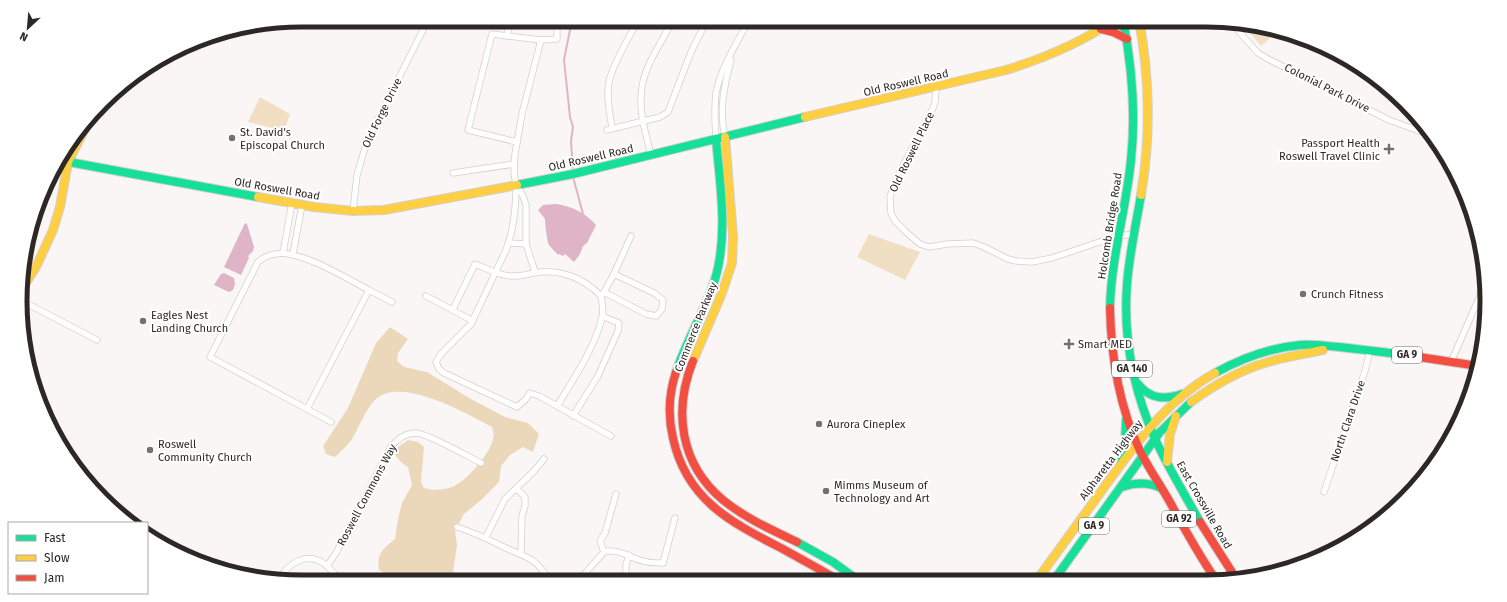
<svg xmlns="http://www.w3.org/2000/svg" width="1507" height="602" viewBox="0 0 1507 602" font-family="'Fira Sans',sans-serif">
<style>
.green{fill:#f1dfc4}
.forest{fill:#ebd8ba}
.water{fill:#dfb4c6}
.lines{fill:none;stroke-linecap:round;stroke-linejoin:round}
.stream{stroke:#dfb4c6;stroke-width:2}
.street-casing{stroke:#d3cfce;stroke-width:7}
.fast-casing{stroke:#d3cfce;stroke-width:10}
.slow-casing{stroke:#d3cfce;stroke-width:10}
.jam-casing{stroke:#d3cfce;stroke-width:10}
.street{stroke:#fefefe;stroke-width:5.5}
.fast{stroke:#16e098;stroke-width:8}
.slow{stroke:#ffcf43;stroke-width:8}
.jam{stroke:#f24e42;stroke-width:8}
.poi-dot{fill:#75706f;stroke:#fff;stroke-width:1.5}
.labels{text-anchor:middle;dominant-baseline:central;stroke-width:4;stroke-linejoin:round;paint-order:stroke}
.shield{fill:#fff;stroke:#6c6867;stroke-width:1}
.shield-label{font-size:10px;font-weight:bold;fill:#2d2826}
.street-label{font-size:11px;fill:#2d2826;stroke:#fff}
.poi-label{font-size:11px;fill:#2d2826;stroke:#fff;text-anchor:start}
.rim{fill:none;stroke:#2d2826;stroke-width:5}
</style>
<rect width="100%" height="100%" fill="#fbf6f6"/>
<!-- green -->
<g class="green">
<polygon points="1244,26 1277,32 1261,46"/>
<polygon points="260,97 290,114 284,131 248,122"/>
<polygon points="869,234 920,252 905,280 857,257"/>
</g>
<!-- forest -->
<path class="forest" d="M390,327L408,339L398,353L397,361L404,367L427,372L469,398L505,417L528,423L539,434L533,452L523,447L510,455L501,466L499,482L481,500L464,514L455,531L457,545L452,579L449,582H404L379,570C376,554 383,549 395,539L398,519L402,503L412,485L408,467L402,463L395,455L398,447L408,440L418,442L424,447L421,482L424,488C433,491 442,490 452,487C465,482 486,458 491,445C494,439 494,433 492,427C467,414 400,375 375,400C365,410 360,426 352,439C347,446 341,451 335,457L326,454L323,446L348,408L376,343Z"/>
<!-- water -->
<g class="water">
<path d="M556,204C571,206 586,213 596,225L587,243L583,246L580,254L574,262L565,254L563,256L559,254L558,255C555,251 551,248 549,245C547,242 545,222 545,219L538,210L543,205Z"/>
<polygon points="245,223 247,224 254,247 253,251 248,256 249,258 241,275 224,267"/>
<polygon points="224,273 234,278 235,284 233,290 229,292 214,285 221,274"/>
</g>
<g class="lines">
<!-- stream -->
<g class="stream">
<polyline points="572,20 564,60 570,117 573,127 571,141 573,172"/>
<polyline points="573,177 583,214"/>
</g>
<defs>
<g id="street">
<polyline points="1232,24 1258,53 1268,59 1389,120 1433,136"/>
<polyline points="507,36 510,20"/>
<polyline points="936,88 935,102 933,108 895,181 890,197 891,213 895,221 906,232 920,244 929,247 947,244 973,243 984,247 1008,259 1016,261 1032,262 1052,258 1117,236 1135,234"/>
<path d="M612,128C610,114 606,97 609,82C612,65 630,36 638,20"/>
<polyline points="607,130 660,117 668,112 691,52 707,20"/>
<path d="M725,137C719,110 724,86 731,60"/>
<path d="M716,139C715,124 714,108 716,93C721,67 737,43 749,20"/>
<polyline points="517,142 468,130 492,34 541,40 557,39 557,20"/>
<path d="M651,155C645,131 637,107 643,82C648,60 663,40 673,20"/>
<polyline points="453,173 514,164"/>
<path d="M516,185C516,208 514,229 506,250L471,324L441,354L436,362L439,369L444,373L517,407L525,400L530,393L539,396L611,436"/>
<polyline points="353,211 357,175 367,141 428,20"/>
<polyline points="509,243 526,244"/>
<path d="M283,253C313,257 342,276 369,290L307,409L210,357L258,262C266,255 273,254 283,253Z"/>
<polyline points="283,253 292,203"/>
<polyline points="293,254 302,205"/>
<polyline points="535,272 526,244 526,205 523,196 516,185 514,172 515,154 522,114 541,40"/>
<polyline points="369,290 392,302"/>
<polyline points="604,292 646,314 656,316 662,309 663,300 654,293 614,274"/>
<polyline points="603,294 614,274 631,236"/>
<polyline points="426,296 473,321"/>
<polyline points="24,302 97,340"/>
<path d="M453,309L475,264C488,269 502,277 516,276C522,276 528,274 534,273C559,268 584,278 601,296C602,302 604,311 602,318C595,347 573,380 557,406"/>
<polyline points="1451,362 1486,282"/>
<polyline points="307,409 331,422"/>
<polyline points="573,416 598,376 618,331 619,323 602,316"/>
<polyline points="516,488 525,497 525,506 522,516 521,553"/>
<polyline points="1324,492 1365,371 1370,350"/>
<path d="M457,527C476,533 488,539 506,548C528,558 537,558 549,581"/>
<polyline points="486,537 505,499 533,472 544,459"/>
<polyline points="604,552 600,541 605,533 616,494"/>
<path d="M327,566L336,553L390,448C397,439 405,433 416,433C429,434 467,456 481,463"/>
<path d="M280,579C288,563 305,553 322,562C329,567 336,575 342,582"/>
<path d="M578,581L605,551C622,550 628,557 643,561C649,563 656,563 663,563L675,518"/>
<polyline points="626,581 626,565 629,555"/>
<polyline points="493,582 495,577"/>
</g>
<g id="fast">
<polyline points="58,160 258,197"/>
<polyline points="517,185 573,174 805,117"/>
<path d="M1141,195C1136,225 1129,255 1127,285C1123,338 1134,391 1155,439C1168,467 1185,495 1200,522"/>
<path d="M1110,308C1111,258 1126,210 1131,160C1136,113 1132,66 1123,20"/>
<path d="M676,372C687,339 706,309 716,276C728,232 720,184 716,139"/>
<path d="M1215,373C1242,358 1269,348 1300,345C1313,344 1326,346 1339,347C1366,350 1393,353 1419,357"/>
<path d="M1138,384C1150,399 1164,400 1182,394"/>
<polyline points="1121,462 1125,442 1126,420"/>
<path d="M1122,487C1136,482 1148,482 1161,488"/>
<polyline points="797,542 833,562 859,581"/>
<polyline points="1054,580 1160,432 1191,402"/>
</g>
<g id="slow">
<path d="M1139,20C1150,79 1151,136 1141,195"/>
<path d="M805,117L1006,70C1045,58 1081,43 1114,20"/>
<polyline points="258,197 314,207 353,211 384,210 517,185"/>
<polyline points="23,287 36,267 53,230 60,207 68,162 88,123"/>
<polyline points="693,361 722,293 732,263 733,236 725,137"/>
<path d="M1191,402C1213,386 1238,371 1265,363C1284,357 1304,354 1323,350"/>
<polyline points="1167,462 1170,434 1176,416"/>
<path d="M1037,580C1058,551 1079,522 1100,493C1133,447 1165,401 1215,373"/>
</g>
<g id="jam">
<polyline points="1101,29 1113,32 1127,39"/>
<path d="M1110,308C1111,357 1119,406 1140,451C1149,469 1161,486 1171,504C1185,530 1199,555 1216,580"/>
<polyline points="1419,357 1478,366"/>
<path d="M693,361C673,411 680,464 723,500C745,518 772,530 797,542"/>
<path d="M676,372C669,393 668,417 673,438C686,499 730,522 781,548C801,559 821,570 840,581"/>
<polyline points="1200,522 1237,580"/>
</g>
</defs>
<!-- street casing -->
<use href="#street" class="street-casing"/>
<!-- fast casing -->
<use href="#fast" class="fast-casing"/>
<!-- slow casing -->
<use href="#slow" class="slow-casing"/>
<!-- jam casing -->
<use href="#jam" class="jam-casing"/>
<!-- street -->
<use href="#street" class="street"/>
<!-- fast -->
<use href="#fast" class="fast"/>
<!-- slow -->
<use href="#slow" class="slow"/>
<!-- jam -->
<use href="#jam" class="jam"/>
</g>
<!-- markers -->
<g class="poi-dot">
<circle cx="232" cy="138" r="4"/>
<path d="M1387 143h4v4h4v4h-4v4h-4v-4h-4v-4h4z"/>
<circle cx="1303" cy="294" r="4"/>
<circle cx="143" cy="321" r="4"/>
<path d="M1067 338h4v4h4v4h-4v4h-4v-4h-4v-4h4z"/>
<circle cx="819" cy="424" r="4"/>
<circle cx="150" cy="450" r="4"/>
<circle cx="826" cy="491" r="4"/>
</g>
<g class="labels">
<!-- shield labels -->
<g class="shield">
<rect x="1392" y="347" width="30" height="16" rx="3"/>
<rect x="1112" y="361" width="40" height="16" rx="3"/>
<rect x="1162" y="511" width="34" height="16" rx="3"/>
<rect x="1079" y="518" width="30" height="16" rx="3"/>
</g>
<g class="shield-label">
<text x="1407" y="355">GA 9</text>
<text x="1132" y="369">GA 140</text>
<text x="1179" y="519">GA 92</text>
<text x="1094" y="526">GA 9</text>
</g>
<!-- street labels -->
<g class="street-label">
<text transform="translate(906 83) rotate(-13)">Old Roswell Road</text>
<text transform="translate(1327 88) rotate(27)">Colonial Park Drive</text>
<text transform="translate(382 113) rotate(-64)">Old Forge Drive</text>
<text transform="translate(912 152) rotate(-64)">Old Roswell Place</text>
<text transform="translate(591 158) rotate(-13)">Old Roswell Road</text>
<text transform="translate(277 189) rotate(10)">Old Roswell Road</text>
<text transform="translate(1110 226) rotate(-81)">Holcomb Bridge Road</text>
<text transform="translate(696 327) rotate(-68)">Commerce Parkway</text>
<text transform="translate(1348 421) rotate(-71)">North Clara Drive</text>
<text transform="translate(1111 460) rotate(-53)">Alpharetta Highway</text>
<text transform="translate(367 495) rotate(-62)">Roswell Commons Way</text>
<text transform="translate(1204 505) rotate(60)">East Crossville Road</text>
</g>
<!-- poi labels -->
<g class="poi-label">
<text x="240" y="132">St. David's<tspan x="240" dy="13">Episcopal Church</tspan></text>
<text x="1380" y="143" text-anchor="end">Passport Health<tspan x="1380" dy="13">Roswell Travel Clinic</tspan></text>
<text x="1311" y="294">Crunch Fitness</text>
<text x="151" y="315">Eagles Nest<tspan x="151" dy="13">Landing Church</tspan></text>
<text x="1078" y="344">Smart MED</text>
<text x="827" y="424">Aurora Cineplex</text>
<text x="158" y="444">Roswell<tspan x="158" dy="13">Community Church</tspan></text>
<text x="834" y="485">Mimms Museum of<tspan x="834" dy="13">Technology and Art</tspan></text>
</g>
</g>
<!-- crop -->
<path d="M0 0H1507V602H0ZM301 27H1206A274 274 0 0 1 1480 301V301A274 274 0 0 1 1206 575H301A274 274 0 0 1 27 301V301A274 274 0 0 1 301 27Z" fill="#fff" fill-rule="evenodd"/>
<path class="rim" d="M301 27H1206A274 274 0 0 1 1480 301V301A274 274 0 0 1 1206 575H301A274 274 0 0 1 27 301V301A274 274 0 0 1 301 27Z"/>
<!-- legend -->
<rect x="8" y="522" width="140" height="72" fill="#ffffff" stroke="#aba9a8"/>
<rect x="16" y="535" width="20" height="6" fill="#16e098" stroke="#aba9a8"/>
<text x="44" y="542" font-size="12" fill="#2d2826">Fast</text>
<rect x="16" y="555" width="20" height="6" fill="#ffcf43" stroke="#aba9a8"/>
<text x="44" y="562" font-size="12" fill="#2d2826">Slow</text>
<rect x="16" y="575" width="20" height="6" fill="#f24e42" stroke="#aba9a8"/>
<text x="44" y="582" font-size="12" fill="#2d2826">Jam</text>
<!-- north arrow -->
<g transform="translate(28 28) rotate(206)" stroke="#ffffff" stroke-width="3" paint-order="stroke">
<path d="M0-3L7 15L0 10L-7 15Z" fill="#2d2826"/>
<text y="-6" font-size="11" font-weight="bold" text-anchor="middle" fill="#2d2826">N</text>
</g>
</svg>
